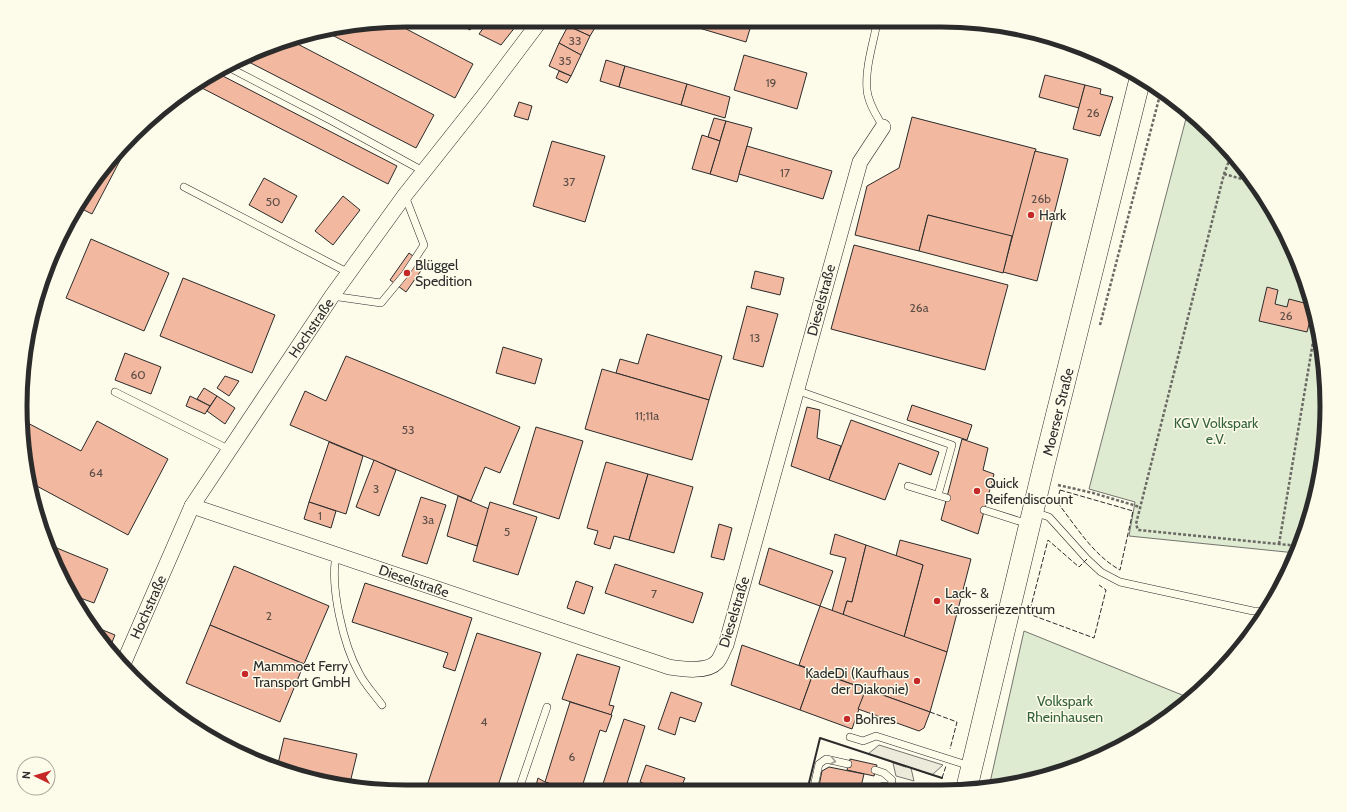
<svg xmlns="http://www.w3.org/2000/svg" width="1347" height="812" viewBox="0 0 1347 812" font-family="Cabin,sans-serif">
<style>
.green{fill:#deebd1;stroke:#74746e}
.parking{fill:#eceadb;stroke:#74746e}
.building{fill:#f2b8a0;stroke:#2b2b2b}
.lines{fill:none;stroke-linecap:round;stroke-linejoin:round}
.service-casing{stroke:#2b2b2b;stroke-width:8}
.minor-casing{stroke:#2b2b2b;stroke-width:16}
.secondary-casing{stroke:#2b2b2b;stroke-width:22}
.path{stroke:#6a6964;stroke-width:2.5;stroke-dasharray:3 2;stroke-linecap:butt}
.service{stroke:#fdfbea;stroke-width:7}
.minor{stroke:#fdfbea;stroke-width:15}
.secondary{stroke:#fdfbea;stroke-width:21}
.fence{stroke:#2b2b2b;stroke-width:1;stroke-dasharray:5 2;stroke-linecap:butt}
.wall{stroke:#2b2b2b;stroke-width:2}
.oneway{stroke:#9e9d94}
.poi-dot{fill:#c62828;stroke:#fdfbea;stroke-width:1.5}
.labels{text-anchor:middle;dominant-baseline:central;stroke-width:3;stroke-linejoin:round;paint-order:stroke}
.number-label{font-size:12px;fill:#5d4e48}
.poi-label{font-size:14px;fill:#2b2b2b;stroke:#fdfbea;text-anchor:start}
.street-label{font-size:14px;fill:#2b2b2b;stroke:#fdfbea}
.park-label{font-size:14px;fill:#34623c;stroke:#fdfbea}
.rim{fill:none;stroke:#2b2b2b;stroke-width:5}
</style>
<rect width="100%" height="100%" fill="#fdfbea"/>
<!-- green -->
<g class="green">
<polygon points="1188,111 1231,151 1275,213 1306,282 1324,355 1326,431 1314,506 1296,553 1129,536 1135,502 1089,489"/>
<polygon points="1024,631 1192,699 1134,740 1065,772 989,787"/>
</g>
<!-- parking -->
<polygon class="parking" points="879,745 943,765 932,775 911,768 914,781 896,776 893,763 906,767 868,754"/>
<!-- building -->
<g class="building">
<polygon points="451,20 477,20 470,30"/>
<polygon points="489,20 520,21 501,45 479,34"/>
<polygon points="570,21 587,21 596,26 590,36 568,26"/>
<polygon points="393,22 473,64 455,98 328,33"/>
<polygon points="690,22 752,22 746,42 689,25"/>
<polygon points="568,26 590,36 581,55 559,43"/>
<polygon points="288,39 434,115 416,148 245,60 282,40"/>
<polygon points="1049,39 1089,49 1098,55 1048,42"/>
<polygon points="559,43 581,55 571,76 549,66"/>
<polygon points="744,55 807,73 797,109 734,90"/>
<polygon points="606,60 625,66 619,87 600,81"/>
<polygon points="625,66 687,84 681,105 619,87"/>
<polygon points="559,71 571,76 567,83 556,78"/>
<polygon points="219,74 397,166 388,184 198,86"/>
<polygon points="1045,75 1085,85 1079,108 1039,97"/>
<polygon points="687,84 730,97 725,118 681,105"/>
<polygon points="1085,85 1101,89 1100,94 1113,97 1100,136 1073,129"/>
<polygon points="519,102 532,106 528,120 514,116"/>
<polygon points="912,117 1036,149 1013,237 928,215 919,251 855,235 867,186 899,168"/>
<polygon points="714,118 726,121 720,141 708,137"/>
<polygon points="726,121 752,128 737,182 710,174"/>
<polygon points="702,135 720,141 710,174 692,169"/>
<polygon points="552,141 605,156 585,222 533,206"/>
<polygon points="747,146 832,171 823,199 739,174"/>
<polygon points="127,147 92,214 78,207 85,191"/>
<polygon points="1035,151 1068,159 1037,281 1003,272"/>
<polygon points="264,178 297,196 282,223 249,205"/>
<polygon points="343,196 360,210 333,245 315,231"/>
<polygon points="928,215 1012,236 1003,273 919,251"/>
<polygon points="91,239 169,273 144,331 66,298"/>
<polygon points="854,245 1008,285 985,370 831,329"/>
<polygon points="409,253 425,265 406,292 390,280"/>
<polygon points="755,271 784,278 780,295 751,288"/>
<polygon points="183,278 275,315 252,373 160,336"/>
<polygon points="1267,287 1278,290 1275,304 1287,307 1289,299 1312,305 1313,309 1307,332 1259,321"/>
<polygon points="747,306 778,314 763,367 733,359"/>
<polygon points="647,334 722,356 709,400 616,373 620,359 638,364"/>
<polygon points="503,347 542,359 535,384 496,373"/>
<polygon points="125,353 161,367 151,394 115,380"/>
<polygon points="346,356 520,427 500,473 485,467 471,501 290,425 305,391 326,401"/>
<polygon points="602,369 709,400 692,460 585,429"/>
<polygon points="225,376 239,381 229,396 217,388"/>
<polygon points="204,388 217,396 210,406 197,399"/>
<polygon points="190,396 210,406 205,414 186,406"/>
<polygon points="217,396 235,408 225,424 207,411"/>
<polygon points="912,405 972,425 967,440 907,420"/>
<polygon points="807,407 820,410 817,438 841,446 829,480 791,466"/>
<polygon points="22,420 81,451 97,421 168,459 128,535 33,484"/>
<polygon points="851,420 939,452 931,475 899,463 885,500 829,480"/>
<polygon points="536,427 583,441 559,519 513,504"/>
<polygon points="962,439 988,448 983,470 994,474 978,534 941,520"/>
<polygon points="329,442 363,456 346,514 309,502"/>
<polygon points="374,460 396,470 379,516 356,507"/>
<polygon points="606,462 648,474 629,540 614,536 610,549 594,544 598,531 587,528"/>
<polygon points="648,474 693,487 674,553 629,540"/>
<polygon points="458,496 489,509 477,546 447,536"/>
<polygon points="421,497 446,505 427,564 402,556"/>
<polygon points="309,502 336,511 331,528 304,519"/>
<polygon points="490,502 537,517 518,575 473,561"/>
<polygon points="719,524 732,528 724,560 711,557"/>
<polygon points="835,534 866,545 852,602 847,601 843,615 832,611 846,558 830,554"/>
<polygon points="900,540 971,559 947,652 904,637 923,565 896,556"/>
<polygon points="47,544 108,569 94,603 72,595"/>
<polygon points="866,545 923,565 904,637 843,615 847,601 852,602"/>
<polygon points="769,548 833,571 820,606 759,584"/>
<polygon points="615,564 703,593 693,623 605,593"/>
<polygon points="234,566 329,606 304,664 210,625"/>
<polygon points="576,581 593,587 584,614 567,608"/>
<polygon points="365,583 472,618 455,671 443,667 448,653 352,622"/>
<polygon points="820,606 947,652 930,712 799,665"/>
<polygon points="210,625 304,664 280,722 186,683"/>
<polygon points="93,626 115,635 110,647 92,628"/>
<polygon points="477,633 541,653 497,789 426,789"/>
<polygon points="742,645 814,671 800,710 731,685"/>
<polygon points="577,654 620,667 609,705 614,706 611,715 562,699"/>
<polygon points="814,671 866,689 852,729 800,710"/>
<polygon points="866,689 930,712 924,728 919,731 858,709"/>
<polygon points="671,692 702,703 695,722 680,717 675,735 658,729"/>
<polygon points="160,699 171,703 169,710 159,700"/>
<polygon points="570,702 612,715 606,732 600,730 581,790 569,790 545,782"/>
<polygon points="624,719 645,726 625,790 601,790"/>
<polygon points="284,738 357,754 349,787 277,768"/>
<polygon points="850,759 877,765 874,776 847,770"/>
<polygon points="646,765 685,778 680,790 662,790 640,782"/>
<polygon points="829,767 864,774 860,791 818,791 822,771"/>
<polygon points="538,778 545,782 569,790 535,789"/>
</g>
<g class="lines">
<defs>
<g id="service">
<path d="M877,23C873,44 865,68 867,90C868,103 877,116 883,127"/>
<polyline points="230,68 330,120 423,171"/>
<polyline points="184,187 349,273"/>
<polyline points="332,296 381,303 405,274 424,245 405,196"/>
<polyline points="796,390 952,445 938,495"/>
<polyline points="115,392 230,450"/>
<polyline points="908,486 947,498"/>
<polyline points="984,510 1028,524"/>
<polyline points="1034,512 1049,517 1087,559 1101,572 1120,582 1253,611 1266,611"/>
<path d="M336,555C330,587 343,644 359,673C365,685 375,695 382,705"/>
<polyline points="850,737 863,741 876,736 970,766"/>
<polyline points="875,770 884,773 892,780 891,788"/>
<polyline points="519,789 547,707"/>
<polyline points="813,791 819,764 826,759 848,764"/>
<polyline points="874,791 883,786 911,791"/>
<polyline points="924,791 933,791"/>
</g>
<g id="minor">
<path d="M192,506L669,667C682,669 707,673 717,662C721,658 723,650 726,645L860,162L883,127"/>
<polyline points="124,662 192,506 332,296 405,195 482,98 540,21"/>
</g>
<polyline id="secondary" points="966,791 1043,469 1140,79"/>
</defs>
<!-- service casing -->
<use href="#service" class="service-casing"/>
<!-- minor casing -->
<use href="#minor" class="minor-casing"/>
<!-- secondary casing -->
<use href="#secondary" class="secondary-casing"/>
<!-- path -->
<g class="path">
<polyline points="1232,153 1224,174 1136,524 1138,530 1299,546"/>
<polyline points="1224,174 1253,182"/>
<polyline points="1100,325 1161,91"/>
<polyline points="1058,485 1093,493 1140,507"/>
<polyline points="1279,544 1316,324"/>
</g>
<!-- service -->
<use href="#service" class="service"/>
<!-- minor -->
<use href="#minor" class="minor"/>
<!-- secondary -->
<use href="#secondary" class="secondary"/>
<!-- fence -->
<g class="fence">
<path d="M1060,490L1133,511L1120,570C1093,555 1076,526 1057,502Z"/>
<polyline points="1087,559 1079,567 1048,540 1029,614 1094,638 1106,590 1099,585"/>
<polyline points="930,712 957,722 950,749"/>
<polyline points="942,778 946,766"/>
</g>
<!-- wall -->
<polyline class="wall" points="807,791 820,738 942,778"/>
</g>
<!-- one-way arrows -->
<defs><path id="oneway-chevron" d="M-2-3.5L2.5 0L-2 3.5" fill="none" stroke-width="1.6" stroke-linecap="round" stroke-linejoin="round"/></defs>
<use class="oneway" href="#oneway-chevron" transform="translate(833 761) rotate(13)"/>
<!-- markers -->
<g class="poi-dot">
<circle cx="1031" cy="215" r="4"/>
<circle cx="407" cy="273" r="4"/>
<circle cx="977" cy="491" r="4"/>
<circle cx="937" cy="601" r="4"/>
<circle cx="245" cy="674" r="4"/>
<circle cx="917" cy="681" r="4"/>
<circle cx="847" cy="719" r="4"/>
</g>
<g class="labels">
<!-- number labels -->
<g class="number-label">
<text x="575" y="40">33</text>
<text x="565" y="60">35</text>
<text x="771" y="82">19</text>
<text x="1093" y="112">26</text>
<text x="785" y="172">17</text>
<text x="569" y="181">37</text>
<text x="1041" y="198">26b</text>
<text x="273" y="201">50</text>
<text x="919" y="307">26a</text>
<text x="1286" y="315">26</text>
<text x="755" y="337">13</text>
<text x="138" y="374">60</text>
<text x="647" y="415">11;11a</text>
<text x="408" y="429">53</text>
<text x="96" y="472">64</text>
<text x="376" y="488">3</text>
<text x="320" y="515">1</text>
<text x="428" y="519">3a</text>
<text x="507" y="531">5</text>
<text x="654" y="593">7</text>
<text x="269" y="615">2</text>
<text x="484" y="721">4</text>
<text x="572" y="756">6</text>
</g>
<!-- poi labels -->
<g class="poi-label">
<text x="1039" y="215">Hark</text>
<text x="415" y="265">Blüggel<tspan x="415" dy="16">Spedition</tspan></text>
<text x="985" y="483">Quick<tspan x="985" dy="16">Reifendiscount</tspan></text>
<text x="945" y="593">Lack- &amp;<tspan x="945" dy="16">Karosseriezentrum</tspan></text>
<text x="253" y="666">Mammoet Ferry<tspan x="253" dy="16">Transport GmbH</tspan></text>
<text x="909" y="673" text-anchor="end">KadeDi (Kaufhaus<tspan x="909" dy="16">der Diakonie)</tspan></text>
<text x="855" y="719">Bohres</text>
</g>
<!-- street labels -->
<g class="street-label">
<text transform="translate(821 300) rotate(-75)">Dieselstraße</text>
<text transform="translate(311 328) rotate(-56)">Hochstraße</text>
<text transform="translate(1058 412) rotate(-76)">Moerser Straße</text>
<text transform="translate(414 581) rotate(19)">Dieselstraße</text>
<text transform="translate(148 607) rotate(-66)">Hochstraße</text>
<text transform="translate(734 612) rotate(-73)">Dieselstraße</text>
</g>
<!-- park labels -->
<g class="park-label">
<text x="1216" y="423">KGV Volkspark<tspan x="1216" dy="16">e.V.</tspan></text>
<text x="1065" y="701">Volkspark<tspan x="1065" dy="16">Rheinhausen</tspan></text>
</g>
</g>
<!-- crop -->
<path d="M0 0H1347V812H0ZM406 27H941A379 379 0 0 1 1320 406V406A379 379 0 0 1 941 785H406A379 379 0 0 1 27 406V406A379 379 0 0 1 406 27Z" fill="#fdfbea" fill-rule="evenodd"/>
<path class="rim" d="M406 27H941A379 379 0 0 1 1320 406V406A379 379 0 0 1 941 785H406A379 379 0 0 1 27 406V406A379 379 0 0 1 406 27Z"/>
<!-- north arrow -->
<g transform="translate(36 776) rotate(275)"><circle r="19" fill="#fdfbea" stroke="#a9a89e"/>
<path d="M0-3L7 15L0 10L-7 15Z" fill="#c62828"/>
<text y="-6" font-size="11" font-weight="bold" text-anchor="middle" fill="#2b2b2b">N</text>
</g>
</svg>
